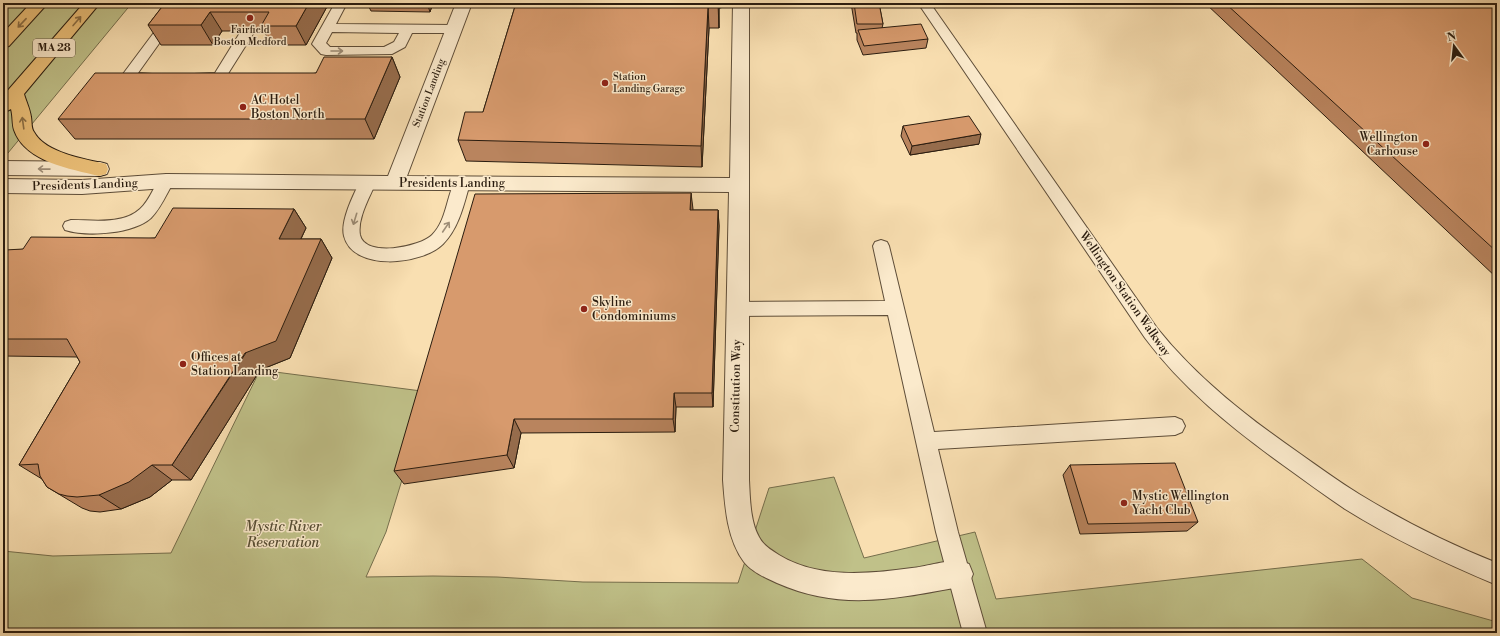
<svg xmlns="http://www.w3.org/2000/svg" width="1500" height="636" viewBox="0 0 1500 636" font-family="'Libre Bodoni',serif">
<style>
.green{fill:#c0c189;stroke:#756e4c}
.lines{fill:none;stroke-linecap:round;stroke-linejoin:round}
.service-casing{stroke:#5e4d38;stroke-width:2}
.minor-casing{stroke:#5e4d38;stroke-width:2}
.trunk-casing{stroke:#2a1c0f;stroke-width:2}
.service{fill:#fbeacc;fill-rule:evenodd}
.minor{fill:#fbeacc;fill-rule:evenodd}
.trunk{fill:#ecc078;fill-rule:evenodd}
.wall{fill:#b9845e;stroke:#2a1c0f}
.shaded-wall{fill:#966c4c;stroke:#2a1c0f}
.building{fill:#d79a6d;stroke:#2a1c0f}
.oneway{stroke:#8b6e44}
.oneway2{stroke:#9d8d77}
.poi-dot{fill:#8f2418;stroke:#fbeacc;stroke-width:1.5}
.labels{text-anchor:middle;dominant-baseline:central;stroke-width:3;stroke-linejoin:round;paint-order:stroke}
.far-poi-label{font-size:10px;fill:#2a1c0f;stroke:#fbeacc}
.far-street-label{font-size:10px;fill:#2a1c0f;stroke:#fbeacc}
.shield{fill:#fbeacc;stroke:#695a48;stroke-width:1}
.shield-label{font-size:11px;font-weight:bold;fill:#2a1c0f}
.poi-label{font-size:12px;fill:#2a1c0f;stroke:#fbeacc;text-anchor:start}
.street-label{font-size:12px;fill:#2a1c0f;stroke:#fbeacc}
.near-park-label{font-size:14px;font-style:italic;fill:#574e34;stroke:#fbeacc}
</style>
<rect width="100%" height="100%" fill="#f9dfb1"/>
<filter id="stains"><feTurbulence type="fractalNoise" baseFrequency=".005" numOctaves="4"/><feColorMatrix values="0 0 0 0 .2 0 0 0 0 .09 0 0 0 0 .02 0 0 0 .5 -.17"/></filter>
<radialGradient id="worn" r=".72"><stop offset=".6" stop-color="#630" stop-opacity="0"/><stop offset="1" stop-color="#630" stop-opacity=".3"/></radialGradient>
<!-- green -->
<g class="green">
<polygon points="3,3 132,3 3,159"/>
<polygon points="260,370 429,392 386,532 366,577 433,576 497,577 583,582 738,583 769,488 834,477 864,558 975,532 996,599 1362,559 1412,598 1497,622 1497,633 3,633 3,551 53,556 171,553"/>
</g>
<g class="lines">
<defs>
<g id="service">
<polygon points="176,3 188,3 138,73 152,74 154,77 152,80 147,81 123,80 121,77 123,74"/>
<path d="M335,3H347L336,24L454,25L459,26L461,29L459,32L454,33H412L405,47L392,54L326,55L321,54L312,44ZM332,32L399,33L394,42L384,47H330L326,43Z"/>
<path d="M918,3H930L1157,328C1197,378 1247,417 1299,453C1319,467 1339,482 1359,494C1403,521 1449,544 1497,563V585C1444,563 1393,539 1345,509C1324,495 1304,480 1283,465C1232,428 1183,389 1145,338Z"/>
<polygon points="246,30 251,31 253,34 224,80 219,81 194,80 192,77 194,74 215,73 241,31"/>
<path d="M166,176L172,177L174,181C167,193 161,208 151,218C133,234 88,237 65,230L63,226L65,222L71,220C93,220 123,225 140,209C149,201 154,187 160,177Z"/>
<path d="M368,177L374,178L376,182C370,197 357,218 360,235C365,258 420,247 432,235C447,220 446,197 456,179L462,178L468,179L470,183C464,204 459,228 443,244C422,265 353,272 344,236C340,221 355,191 362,178Z"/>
<polygon points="881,240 887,242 889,246 934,432 1175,417 1182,420 1185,426 1182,432 1175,435 938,449 958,532 987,633 963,633 936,532 888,315 737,316 731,314 728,309 731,304 737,302 885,301 873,246 875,242"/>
</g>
<g id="minor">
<path d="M456,3H472L407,176L730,178L733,3H749V480C750,498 750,521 759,537C763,545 771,550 779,555C818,579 869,574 912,568C923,567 952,559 960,561C963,562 966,563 969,564L973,574L969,584L959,587C894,599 840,611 777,583C766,578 752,572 744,562C727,539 725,507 723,480L729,192L166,188L82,194L3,193V179L82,180L166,174L388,176Z"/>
<polygon points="3,161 100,162 107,164 109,169 107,174 100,176 3,175"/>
</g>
<g id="trunk">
<polygon points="31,3 48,3 9,46 3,48 3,33"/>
<path d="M84,3H100L24,94C26,101 30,109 31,117C32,123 31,128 34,132C45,153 85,159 106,164L108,169L106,174L99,176C71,169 25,162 14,130C12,124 13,116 11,109L3,113V96Z"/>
</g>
</defs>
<!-- service casing -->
<use href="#service" class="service-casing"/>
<!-- minor casing -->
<use href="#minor" class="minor-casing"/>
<!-- trunk casing -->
<use href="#trunk" class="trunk-casing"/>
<!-- service -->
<use href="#service" class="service"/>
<!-- minor -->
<use href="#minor" class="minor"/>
<!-- trunk -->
<use href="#trunk" class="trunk"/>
</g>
<!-- wall -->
<g class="wall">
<polygon points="165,3 329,3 306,45 271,45 264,31 222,31 213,45 161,45 148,25"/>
<polygon points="367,3 433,3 430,12 371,11"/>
<polygon points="516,3 730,3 730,6 719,8 719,28 709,28 702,167 466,161 458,140 483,112"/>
<polygon points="851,3 879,3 883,24 882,28 928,39 926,48 863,55 857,40 857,33 856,33"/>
<polygon points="1205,3 1497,3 1497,278"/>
<polygon points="392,57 400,77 374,139 75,139 58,119 316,73"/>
<polygon points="903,126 979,144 910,155 901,136"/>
<polygon points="691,193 692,210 718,210 719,226 713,407 676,407 675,432 521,433 514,468 404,484 394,471"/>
<polygon points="294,209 306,228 301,239 321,239 332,258 290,358 260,370 191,480 172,480 150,497 121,509 100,512 90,511 82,508 47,487 42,479 19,465 80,362 77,357 3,356 3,251 155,238"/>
<polygon points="1070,465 1198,522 1187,531 1080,534 1063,475"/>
</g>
<!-- shaded-wall -->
<g class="shaded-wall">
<polygon points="309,3 329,3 306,45 296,26"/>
<polygon points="427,3 433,3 430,12"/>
<polygon points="718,3 730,3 730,6 719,8 719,28"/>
<polygon points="708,7 709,28 702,167 701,146"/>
<polygon points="210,12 222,31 213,45 201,25"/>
<polygon points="392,57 400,77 374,139 365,119"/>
<polygon points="981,134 979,144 910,155 912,146"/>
<polygon points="691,193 693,209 691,226 690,210"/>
<polygon points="294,209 306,228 292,257 279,239"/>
<polygon points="718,210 719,226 713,407 712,393"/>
<polygon points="321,239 332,258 290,358 260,370 191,480 172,465"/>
<polygon points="674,393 676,407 675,432 673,419"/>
<polygon points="514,419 521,433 514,468 507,455"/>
<polygon points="152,465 172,480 150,497 121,509 99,495"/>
</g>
<!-- building -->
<g class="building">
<polygon points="165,3 309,3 296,26 261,26 269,12 210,12 201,25 148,25"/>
<polygon points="516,3 718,3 718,7 708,7 701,146 458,140 465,112 483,112"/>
<polygon points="854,3 879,3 883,24 857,24"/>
<polygon points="1225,3 1497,3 1497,252"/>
<polygon points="921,24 928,39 864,46 858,30"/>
<polygon points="324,57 392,57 365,119 58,119 95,73 316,73"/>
<polygon points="969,116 981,134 912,146 903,126"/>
<polygon points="691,193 690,210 718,210 712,393 674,393 673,419 514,419 507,455 394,471 475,194"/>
<polygon points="173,208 294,209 279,239 321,239 276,341 245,353 172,465 152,465 129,482 99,495 77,497 67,496 59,494 47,487 40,476 38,464 19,465 80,362 67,339 3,339 3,251 5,250 23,249 31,237 155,238"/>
<polygon points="1175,463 1198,522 1088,524 1070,465"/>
</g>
<!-- one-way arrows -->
<defs><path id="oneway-shaft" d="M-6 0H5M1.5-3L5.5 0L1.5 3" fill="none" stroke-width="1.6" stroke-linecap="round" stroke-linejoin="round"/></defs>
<g class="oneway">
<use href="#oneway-shaft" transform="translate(77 21) rotate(-49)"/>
<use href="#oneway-shaft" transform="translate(22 23) rotate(133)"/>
<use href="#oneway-shaft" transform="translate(23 123) rotate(-98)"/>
</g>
<g class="oneway2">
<use href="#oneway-shaft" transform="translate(337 51)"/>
<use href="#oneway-shaft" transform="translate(44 169) rotate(-179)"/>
<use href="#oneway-shaft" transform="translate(355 219) rotate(107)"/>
<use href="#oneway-shaft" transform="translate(446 227) rotate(-56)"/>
</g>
<!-- markers -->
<g class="poi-dot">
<circle cx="250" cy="18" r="4"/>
<circle cx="605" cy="83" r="4"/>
<circle cx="243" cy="107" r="4"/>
<circle cx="1426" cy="144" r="4"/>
<circle cx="584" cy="309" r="4"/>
<circle cx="183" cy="364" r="4"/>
<circle cx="1124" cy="503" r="4"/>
</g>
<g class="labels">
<!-- far-poi labels -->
<g class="far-poi-label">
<text x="250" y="30">Fairfield<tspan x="250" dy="12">Boston Medford</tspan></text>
<text x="613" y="77" text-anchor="start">Station<tspan x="613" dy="12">Landing Garage</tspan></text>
</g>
<!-- far-street labels -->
<g class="far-street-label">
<text transform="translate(429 93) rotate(-69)">Station Landing</text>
</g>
<!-- shield labels -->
<rect class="shield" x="33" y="39" width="42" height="18" rx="3"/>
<g class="shield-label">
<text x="54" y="48">MA 28</text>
</g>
<!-- poi labels -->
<g class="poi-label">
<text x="251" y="100">AC Hotel<tspan x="251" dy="14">Boston North</tspan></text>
<text x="1418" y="137" text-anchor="end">Wellington<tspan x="1418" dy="14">Carhouse</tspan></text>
<text x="592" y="302">Skyline<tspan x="592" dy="14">Condominiums</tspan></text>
<text x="191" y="357">Offices at<tspan x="191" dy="14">Station Landing</tspan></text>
<text x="1132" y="496">Mystic Wellington<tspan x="1132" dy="14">Yacht Club</tspan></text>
</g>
<!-- street labels -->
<g class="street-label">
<text x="452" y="183">Presidents Landing</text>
<text transform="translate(85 185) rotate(-2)">Presidents Landing</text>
<text transform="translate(1125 294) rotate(55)">Wellington Station Walkway</text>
<text transform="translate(736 386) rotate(-89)">Constitution Way</text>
</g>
<!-- near-park labels -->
<g class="near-park-label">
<text x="283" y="527">Mystic River<tspan x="283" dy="16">Reservation</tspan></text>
</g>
</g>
<!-- margin -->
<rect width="1500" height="636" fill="none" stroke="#f9dfb1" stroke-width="16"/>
<rect x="4" y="4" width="1492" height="628" fill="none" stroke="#2a1c0f" stroke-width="2"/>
<rect x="8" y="8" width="1484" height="620" fill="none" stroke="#2a1c0f"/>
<!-- north arrow -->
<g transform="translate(1454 46) rotate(345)" stroke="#fbeacc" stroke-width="3" paint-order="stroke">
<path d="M0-3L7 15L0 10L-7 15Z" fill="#2a1c0f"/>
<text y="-6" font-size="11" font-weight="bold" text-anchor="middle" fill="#2a1c0f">N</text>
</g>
<rect width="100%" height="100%" filter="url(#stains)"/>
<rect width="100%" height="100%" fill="url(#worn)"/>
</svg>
